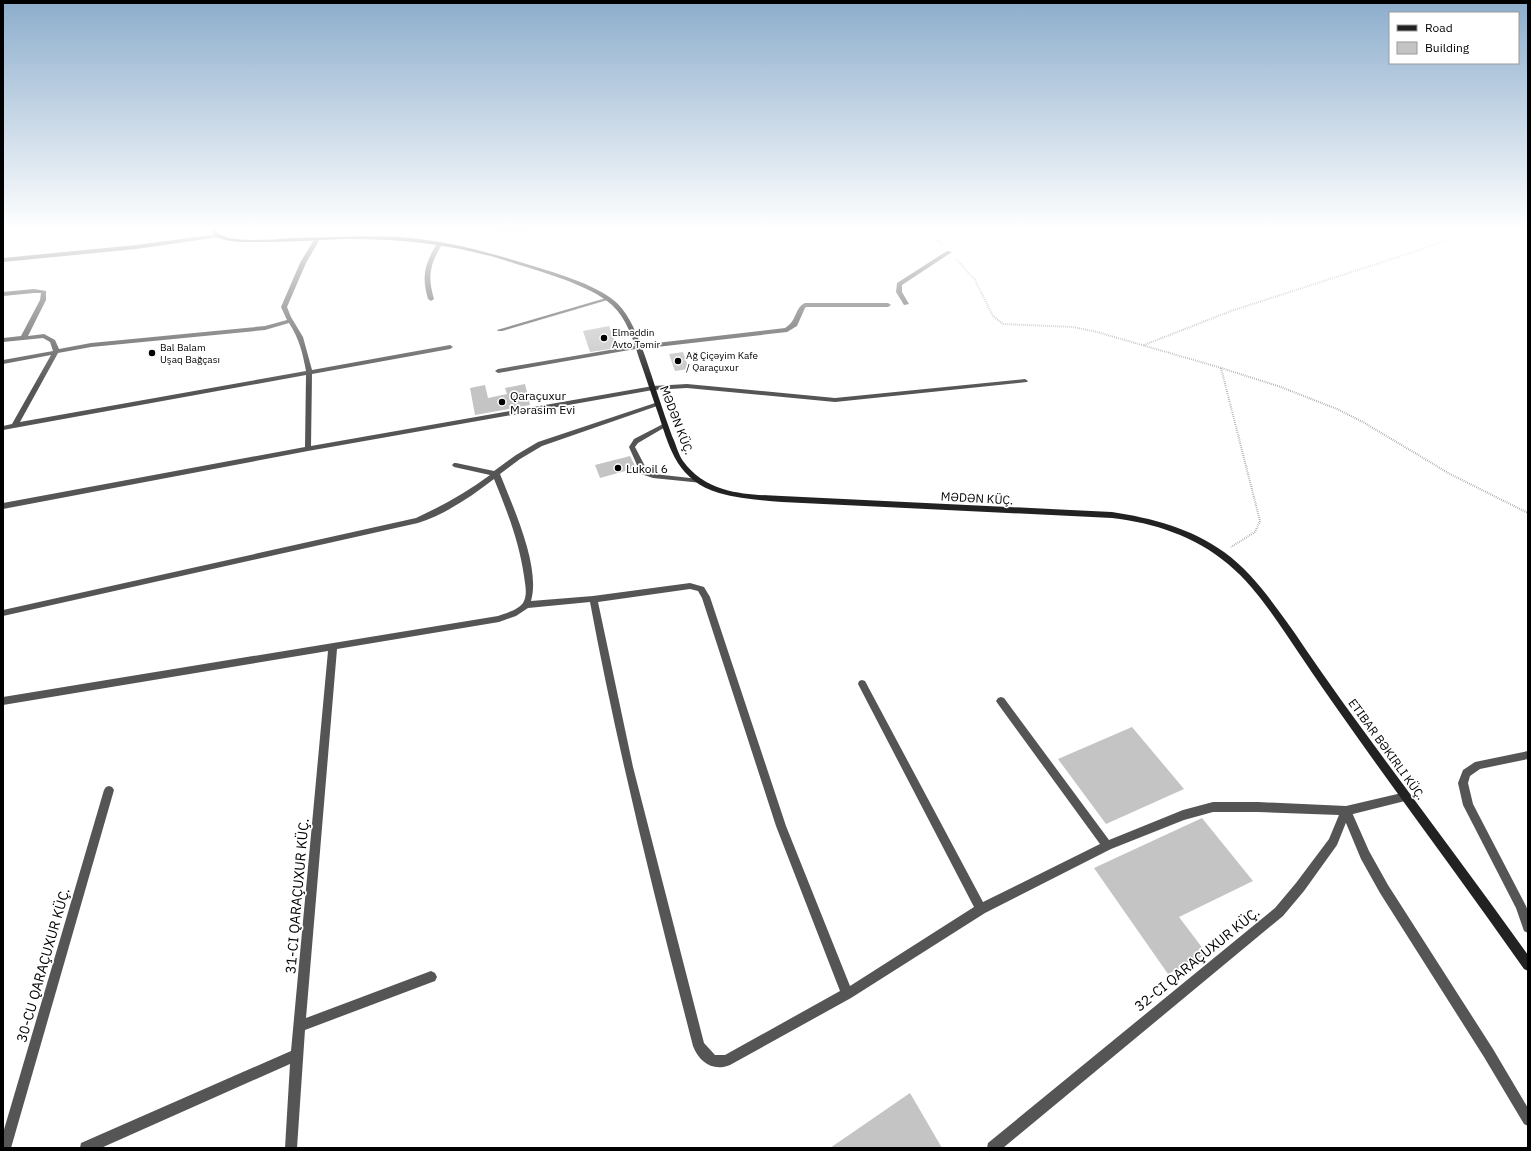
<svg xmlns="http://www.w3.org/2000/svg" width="1531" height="1151" viewBox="0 0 1531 1151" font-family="'IBM Plex Sans',sans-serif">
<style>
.building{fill:#c4c4c4}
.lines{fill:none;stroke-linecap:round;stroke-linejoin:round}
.path{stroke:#777;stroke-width:2;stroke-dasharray:0.5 1.5;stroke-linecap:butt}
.lane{fill:#555;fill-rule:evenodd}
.street{fill:#555;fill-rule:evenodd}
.secondary{fill:#222;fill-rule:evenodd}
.poi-dot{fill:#000;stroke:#fff;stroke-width:1.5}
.labels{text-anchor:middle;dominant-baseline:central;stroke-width:3.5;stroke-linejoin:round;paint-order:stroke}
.far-poi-label{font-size:10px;fill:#000;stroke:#fff;text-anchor:start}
.poi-label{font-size:12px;fill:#000;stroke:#fff;text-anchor:start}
.street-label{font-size:12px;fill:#000;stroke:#fff}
.near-street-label{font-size:14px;fill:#000;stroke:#fff}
</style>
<rect width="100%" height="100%" fill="#fff"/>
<!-- building -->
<g class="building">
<polygon points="609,326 617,348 590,352 583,331"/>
<polygon points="683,352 689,369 675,371 669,354"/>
<polygon points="525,384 530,405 475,415 470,388 485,385 488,398 507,394 505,388"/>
<polygon points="630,456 636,468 600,478 595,465"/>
<polygon points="1132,727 1184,789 1106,824 1058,759"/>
<polygon points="1202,818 1253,881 1179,917 1207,954 1168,974 1094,868"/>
<polygon points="910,1093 942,1148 830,1148"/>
</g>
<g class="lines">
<!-- path -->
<g class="path">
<polyline points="925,227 942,245"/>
<polyline points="455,236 476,233 596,227"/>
<polyline points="956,259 975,280 993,316 1003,324 1073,327 1097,332 1218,367 1278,386 1337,409 1363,422 1450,474 1528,513"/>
<polyline points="1144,345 1231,311 1423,249 1457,235 1467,227"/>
<polyline points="1221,368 1260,521 1255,532 1231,547"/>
</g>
<!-- lane -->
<g class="lane">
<polygon points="947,251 952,252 902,285 902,292 909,304 904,305 896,292 897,283"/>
<path d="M805,303H888L891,305L888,307H806L805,308L797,326L787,332L639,349L636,347L639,345L785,328C798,320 794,308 805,303Z"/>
<polygon points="1025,379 1028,381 1027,382 835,402 687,388 653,390 650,388 653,386 687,384 835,398"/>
<polygon points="665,423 668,425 667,426 638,443 635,447 647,470 654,474 699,479 702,479 703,481 702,483 653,478 641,474 640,472 629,447 634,439"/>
<polygon points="1346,806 1350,808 1369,851 1388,885 1493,1049 1528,1108 1528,1126 1524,1124 1484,1057 1380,893 1361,859 1341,811 1342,808"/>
</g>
<!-- street -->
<g class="street">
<polygon points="218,234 220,235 220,237 136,249 3,262 3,258 136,245"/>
<path d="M315,238L320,239L306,263L287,307L291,317L303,337L312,370L450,345L453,347L450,349L312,374L311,446L653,386L656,388L653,390L308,451L3,509V503L305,447L306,375L3,430V426L12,424L51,355L3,364V360L53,351L50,342L43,338L3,342V338L21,336L40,300L41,293H34L3,296V292L34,289L46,291V300L28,336L44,334L55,340L59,349L91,343L265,326L287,320L281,307L300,263ZM289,323C299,338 303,354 306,371L20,422L58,353L91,347L265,330Z"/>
<path d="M438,242L443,243C430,264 427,275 434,299L431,301L428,299C421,275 425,263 438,242Z"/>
<polygon points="606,298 611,299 502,331 498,331 497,330"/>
<polygon points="639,345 641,346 641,348 498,373 495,371 498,369"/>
<path d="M658,402L661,404L660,405L542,446L520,459L500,474C513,507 541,567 531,601L593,596L690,583L704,587L710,597L786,826L850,986L974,907L858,684L859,681L862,680L865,681L983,902L1100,844L998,704L996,701L998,698L1001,697L1004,698L1109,840L1183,810L1213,802H1258L1346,806L1406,792L1409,794L1411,797L1409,800L1349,815L1337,845L1304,891L1283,916L1003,1148H987L988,1143L1275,908L1296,883L1329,839L1339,815L1258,812H1213L1184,820L1111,849L985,913L851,998L730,1065C713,1072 699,1062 693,1046C655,899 618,752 590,602L528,608L516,616L499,622L337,649L306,1018L431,971L435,973L437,977L435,981L305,1030L297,1148H285L290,1064L101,1148H80L81,1143L291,1051L328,651L3,705V697L498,616C506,613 518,610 523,603C528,595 525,584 524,576C519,541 507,511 494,479C472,496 446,514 418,523L3,616V610L416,518C442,506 467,492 490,475L454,467L452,465L454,463H456L494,471L516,455L538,442ZM690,589L698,591L702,598L776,826L840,991L725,1055H715L704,1043L633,767L598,602Z"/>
<polygon points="1528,751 1528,759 1480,769 1470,776 1468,783 1473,804 1526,906 1528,911 1528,933 1524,931 1516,908 1463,805 1458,783 1463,770 1475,762"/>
<polygon points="109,786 112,787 114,790 11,1148 3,1148 3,1133 104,790 106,787"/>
</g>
<!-- secondary -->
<path class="secondary" d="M211,227H215C216,231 217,233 221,235C234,243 278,239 294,238C330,237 365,235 400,237C441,240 481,250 520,262C549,271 595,283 617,303C631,317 638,337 645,356C654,382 662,409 672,436C676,444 678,454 683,461C693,475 707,484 723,489C742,495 762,495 782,496L1112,512C1151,518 1191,528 1224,552C1253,573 1273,603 1294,632C1310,656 1327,680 1344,704C1405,788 1468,871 1528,955V971L1524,969C1463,882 1399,797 1338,710C1320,685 1303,659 1286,634C1269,609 1251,583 1228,564C1195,536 1154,523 1112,518L782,502C761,500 739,499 719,493C679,481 670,451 659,416C652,397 646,377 639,358C633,339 627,319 612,305C589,284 535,270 504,260C452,244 397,238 342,239C315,240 288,242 261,242C248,242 234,243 222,239C215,237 212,233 211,227Z"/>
</g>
<!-- sky -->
<linearGradient id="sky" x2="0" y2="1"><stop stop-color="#8cadcc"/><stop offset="0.59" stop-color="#fff"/><stop offset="1" stop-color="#fff" stop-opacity="0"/></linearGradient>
<rect width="1531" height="388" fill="url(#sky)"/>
<!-- markers -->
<g class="poi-dot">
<circle cx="604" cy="338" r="4"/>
<circle cx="152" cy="353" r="4"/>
<circle cx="678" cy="361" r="4"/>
<circle cx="502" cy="402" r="4"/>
<circle cx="618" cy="468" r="4"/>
</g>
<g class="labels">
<!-- far-poi labels -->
<g class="far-poi-label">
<text x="612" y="332">Elməddin<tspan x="612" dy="12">Avto Təmir</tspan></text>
<text x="160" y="347">Bal Balam<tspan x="160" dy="12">Uşaq Bağçası</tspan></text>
<text x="686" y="355">Ağ Çiçəyim Kafe<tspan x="686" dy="12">/ Qaraçuxur</tspan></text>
</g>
<!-- poi labels -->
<g class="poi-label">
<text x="510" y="395">Qaraçuxur<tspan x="510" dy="14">Mərasim Evi</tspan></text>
<text x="626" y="468">Lukoil 6</text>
</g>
<!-- street labels -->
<g class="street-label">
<text transform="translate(677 420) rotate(69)">MƏDƏN KÜÇ.</text>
<text transform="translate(977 498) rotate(3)">MƏDƏN KÜÇ.</text>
<text transform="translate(1387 749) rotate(54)">ETIBAR BƏKIRLI KÜÇ.</text>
</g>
<!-- near-street labels -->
<g class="near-street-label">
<text transform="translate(297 896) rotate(-85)">31-CI QARAÇUXUR KÜÇ.</text>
<text transform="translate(1197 959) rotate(-39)">32-CI QARAÇUXUR KÜÇ.</text>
<text transform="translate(43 965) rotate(-74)">30-CU QARAÇUXUR KÜÇ.</text>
</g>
</g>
<!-- border -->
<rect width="1531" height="1151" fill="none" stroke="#000000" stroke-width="8"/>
<!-- legend -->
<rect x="1389" y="12" width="130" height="52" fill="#ffffff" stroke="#999999"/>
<rect x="1397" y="25" width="20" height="6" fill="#222222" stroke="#999999"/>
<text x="1425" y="32" font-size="12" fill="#000000">Road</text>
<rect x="1397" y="42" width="20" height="12" fill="#c4c4c4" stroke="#999999"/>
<text x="1425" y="52" font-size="12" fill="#000000">Building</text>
</svg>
